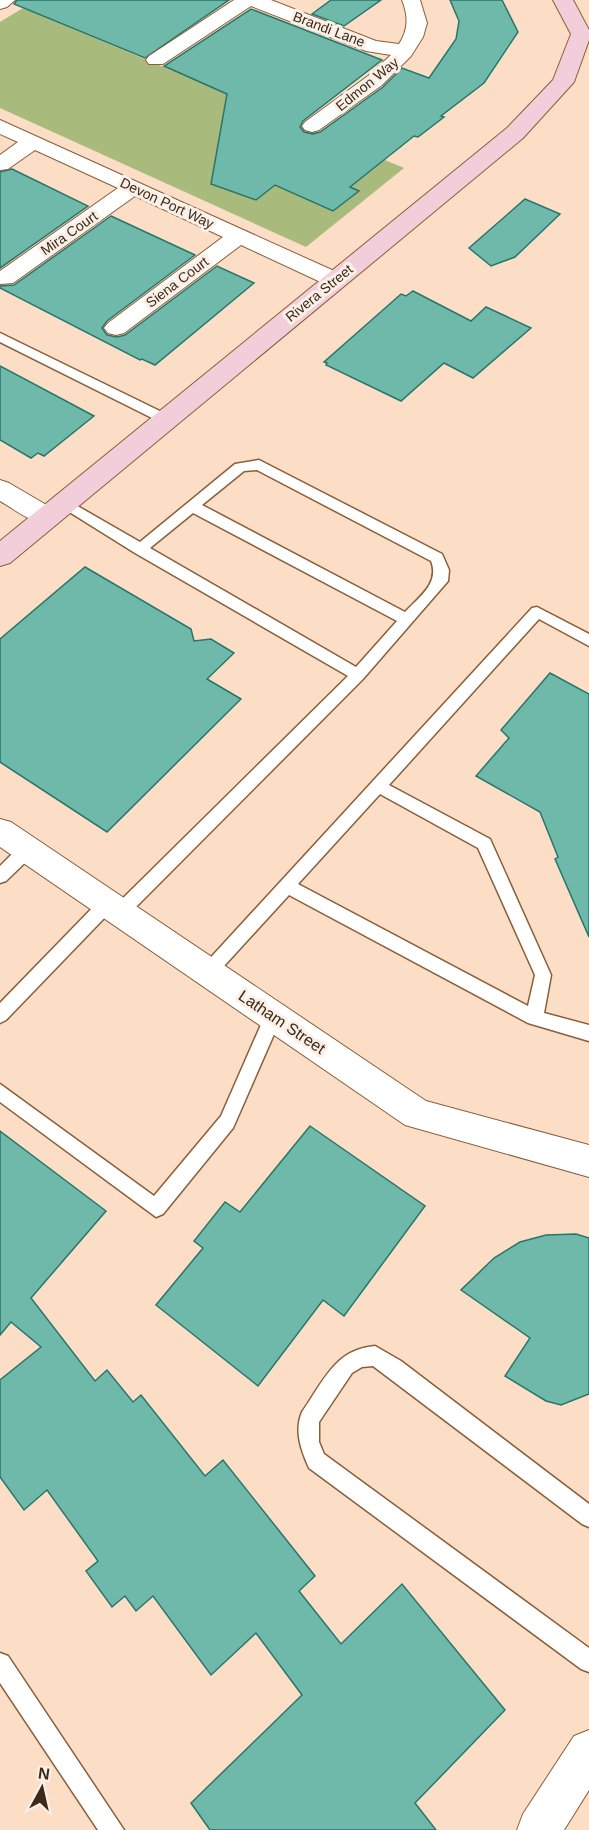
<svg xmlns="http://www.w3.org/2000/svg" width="589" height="1830" viewBox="0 0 589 1830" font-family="Arial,sans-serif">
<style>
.green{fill:#a9ba7d}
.building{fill:#6fb9ab;stroke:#28766a;stroke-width:1.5}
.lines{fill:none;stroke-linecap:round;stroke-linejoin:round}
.lane-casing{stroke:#8a5e39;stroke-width:3}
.street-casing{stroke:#8a5e39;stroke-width:2}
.secondary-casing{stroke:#8a5e39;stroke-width:2}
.lane{fill:#fff;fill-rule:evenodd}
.street{fill:#fff;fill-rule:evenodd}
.secondary{fill:#f2cedb;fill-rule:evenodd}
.labels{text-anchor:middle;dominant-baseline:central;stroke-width:6;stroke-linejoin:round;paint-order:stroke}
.far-street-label{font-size:14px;fill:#3c2919;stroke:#faf0e7}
.street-label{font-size:16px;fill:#3c2919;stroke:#faf0e7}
</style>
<rect width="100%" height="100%" fill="#fcdec6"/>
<!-- green -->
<polygon class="green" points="23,8 404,168 306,247 0,108 0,22"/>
<!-- building -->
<g class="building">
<polygon points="17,0 229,0 145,58 14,4"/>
<polygon points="331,0 381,0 344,26 312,14"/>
<polygon points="450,0 502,0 518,32 484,83 441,116 444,117 418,137 414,136 350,187 359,191 333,211 275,185 256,200 211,184 227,94 164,66 251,9 382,60 303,121 300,127 304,132 313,134 320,132 383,87 402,68 429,78 456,39 459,21"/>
<polygon points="12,169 88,206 0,268 0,172"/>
<polygon points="525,199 560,214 515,257 491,266 469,248"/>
<polygon points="111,216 195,255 107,321 102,328 107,335 117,337 125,335 217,266 254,283 155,365 142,359 140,360 0,288 0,286 14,285"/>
<polygon points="413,291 471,321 486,307 531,328 473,378 444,363 401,401 326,365 327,363 324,362 401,294 406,296"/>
<polygon points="0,366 94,416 44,456 38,453 31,458 0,440"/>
<polygon points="85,567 191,629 194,641 211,639 234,653 207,679 241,699 107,832 0,762 0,639"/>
<polygon points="550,673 589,694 589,937 555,859 558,857 540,812 476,776 509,738 501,730"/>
<polygon points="310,1126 425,1206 344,1316 323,1300 258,1386 156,1305 203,1248 194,1241 225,1202 240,1212"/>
<polygon points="0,1131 106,1211 31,1298 95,1381 107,1370 133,1402 141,1395 205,1476 223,1460 315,1576 299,1591 341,1644 402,1584 505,1710 415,1803 436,1830 210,1830 191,1803 302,1695 256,1633 211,1675 153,1596 136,1611 125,1596 112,1607 86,1571 98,1561 47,1490 24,1510 0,1477 0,1380 41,1347 11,1322 0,1335"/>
<polygon points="576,1234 589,1238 589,1394 561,1405 546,1401 505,1376 530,1338 461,1290 494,1258 520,1242 546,1235"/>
</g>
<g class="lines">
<defs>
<g id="lane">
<polygon points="0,333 170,416 171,419 165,423 160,422 0,342"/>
<path d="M259,460L442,554L449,570L448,581L363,679L126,917L120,919L114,917L112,912L114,907L348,676L135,553L55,503L57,500H67L140,542L235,464ZM257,470L431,561C440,583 419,597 405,612L202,505L244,471ZM193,513L397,621L356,667L150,548Z"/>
<path d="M537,607L589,634V646L539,619L389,785L490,839L551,975L544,1013L589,1025V1041L528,1023L289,895L214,977L208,979L202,977L200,972L202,967L532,608ZM380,794L478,848L535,975L528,1006L298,884Z"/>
<polygon points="27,843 33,845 35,850 33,855 6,881 0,883 0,866 21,845"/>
<polygon points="107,897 113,899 115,904 113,909 6,1020 0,1023 0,1003 101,899"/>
<polygon points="273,1008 279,1011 282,1016 233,1128 163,1214 156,1217 0,1102 0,1084 154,1196 221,1116 267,1011"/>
<path d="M375,1346L401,1361L589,1504V1527L582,1524L373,1366L362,1367L352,1373L319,1422V1442L324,1454L589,1648V1672L581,1669L309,1468C301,1450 294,1431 302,1412C323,1382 335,1349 375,1346Z"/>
<polygon points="0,1653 8,1656 124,1830 98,1830 0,1683"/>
</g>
<g id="street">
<polygon points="0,0 15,0 7,7 0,9"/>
<path d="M234,0H271L376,41L399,44C409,29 408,15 402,0H420L427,23L423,37L411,56L382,85L319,130L312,132L305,130L302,126L305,122L368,76L391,55L366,51L251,6L163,64H149L146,60L149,56Z"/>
<polygon points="0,120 343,275 346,280 343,285 335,287 327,285 241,245 124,333 116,335 108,333 104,328 108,323 223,237 135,196 13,283 0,284 0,271 118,188 35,150 8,169 0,170 0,155 18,142 0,134"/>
<path d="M0,480L9,483L55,510L59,516L55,522C36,528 16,510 0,501Z"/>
<polygon points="0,819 11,822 426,1101 589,1145 589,1177 405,1125 0,847"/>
<polygon points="589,1730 589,1790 564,1830 517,1830 523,1814 574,1736"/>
</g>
<polygon id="secondary" points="553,0 573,0 589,30 589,40 574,82 523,138 10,563 0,566 0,541 507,128 553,80 571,34"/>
</defs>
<!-- lane casing -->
<use href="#lane" class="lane-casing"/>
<!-- street casing -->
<use href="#street" class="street-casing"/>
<!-- secondary casing -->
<use href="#secondary" class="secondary-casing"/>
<!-- lane -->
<use href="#lane" class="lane"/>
<!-- street -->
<use href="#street" class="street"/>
<!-- secondary -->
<use href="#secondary" class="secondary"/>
</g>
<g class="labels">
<!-- far-street labels -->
<g class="far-street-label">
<text transform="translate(329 29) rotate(21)">Brandi Lane</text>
<text transform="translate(367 84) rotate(-39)">Edmon Way</text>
<text transform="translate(167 203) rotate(25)">Devon Port Way</text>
<text transform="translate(69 233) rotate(-35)">Mira Court</text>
<text transform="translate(177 282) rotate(-37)">Siena Court</text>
<text transform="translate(319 293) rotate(-39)">Rivera Street</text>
</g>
<!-- street labels -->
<g class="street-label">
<text transform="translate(282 1022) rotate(34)">Latham Street</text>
</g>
</g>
<!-- north arrow -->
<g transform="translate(42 1788) rotate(8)" stroke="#faf0e7" stroke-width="4.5" paint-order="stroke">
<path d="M0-4.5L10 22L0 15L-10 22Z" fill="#3c2919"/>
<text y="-9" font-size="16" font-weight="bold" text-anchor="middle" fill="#3c2919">N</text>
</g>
</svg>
